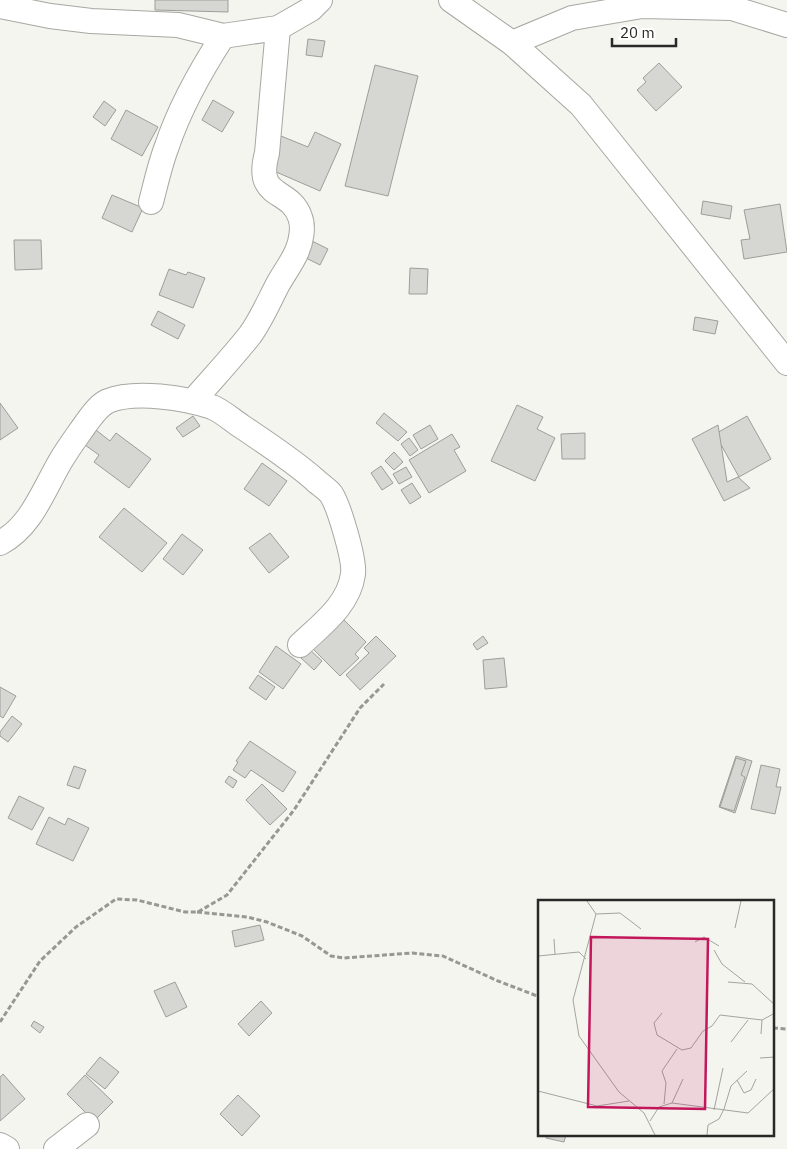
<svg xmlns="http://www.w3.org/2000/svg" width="787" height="1149" viewBox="0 0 787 1149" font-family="'IBM Plex Sans',sans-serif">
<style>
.building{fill:#d6d6d2;stroke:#9d9d99}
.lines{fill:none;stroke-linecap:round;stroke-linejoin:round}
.minor-casing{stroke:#a7a7a3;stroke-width:26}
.path{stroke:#979793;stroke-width:3;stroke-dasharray:5 2.5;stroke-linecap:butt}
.minor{stroke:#fff;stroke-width:24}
.inset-road{fill:none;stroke:#a3a39f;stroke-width:1}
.view{fill:#c2185b;fill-opacity:0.15;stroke:#c2185b;stroke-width:2.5}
.inset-edge{fill:none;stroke:#282826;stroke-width:2.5}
</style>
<rect width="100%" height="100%" fill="#f5f5f0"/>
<!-- building -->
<g class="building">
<polygon points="155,0 228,0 228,12 155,10"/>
<polygon points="308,39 325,41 322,57 306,55"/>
<polygon points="659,63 682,87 656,111 637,90 646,82 643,78"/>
<polygon points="375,65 418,76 388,196 345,186"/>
<polygon points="213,100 234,112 222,132 202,120"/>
<polygon points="104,101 116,110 105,126 93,117"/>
<polygon points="126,110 158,127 142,156 111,139"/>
<polygon points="315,132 341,144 320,191 267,168 281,136 308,147"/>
<polygon points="112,195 143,208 132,232 102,218"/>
<polygon points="703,201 732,206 730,219 701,214"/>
<polygon points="780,204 787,252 744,259 741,240 750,239 744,210"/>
<polygon points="14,240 41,240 42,269 15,270"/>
<polygon points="310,240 328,249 320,265 302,256"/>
<polygon points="410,268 428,269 427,294 409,294"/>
<polygon points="169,269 186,275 188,272 205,278 193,308 159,295"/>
<polygon points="158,311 185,325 178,339 151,325"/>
<polygon points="695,317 718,321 715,334 693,330"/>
<polygon points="0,403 18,428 0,440"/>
<polygon points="517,405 543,417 537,429 555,438 535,481 491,461"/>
<polygon points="384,413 407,432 398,441 376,423"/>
<polygon points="193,416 200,426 183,437 176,428"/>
<polygon points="747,416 771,459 739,477 715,434"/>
<polygon points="430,425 438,439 421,449 413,435"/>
<polygon points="718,425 727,482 738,477 750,488 724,501 692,439"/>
<polygon points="96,430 110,441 116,433 151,459 129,488 94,462 99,455 85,445"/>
<polygon points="585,433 585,459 562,459 561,434"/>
<polygon points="452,434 460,447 454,450 466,471 429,493 409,460"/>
<polygon points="409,438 418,450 410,456 401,444"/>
<polygon points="394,452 403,462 394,470 385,461"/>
<polygon points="262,463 287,481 269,506 244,489"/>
<polygon points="381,466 393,483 382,490 371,473"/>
<polygon points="406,467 412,477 399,484 393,474"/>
<polygon points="412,483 421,497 410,504 401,490"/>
<polygon points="124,508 167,543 142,572 99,537"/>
<polygon points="270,533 289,557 269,573 249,548"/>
<polygon points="182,534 203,550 183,575 163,559"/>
<polygon points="338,614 366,642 355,654 359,658 340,676 304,640"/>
<polygon points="376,636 396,656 360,690 346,675 369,653 364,648"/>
<polygon points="483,636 488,643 477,650 473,644"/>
<polygon points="276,646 301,664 283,689 259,672"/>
<polygon points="309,649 322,661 314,670 301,658"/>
<polygon points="504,658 507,687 485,689 483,660"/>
<polygon points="258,675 275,687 266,700 249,688"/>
<polygon points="0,687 16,696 3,718 0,716"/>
<polygon points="12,716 22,724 8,742 0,736 0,732"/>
<polygon points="250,741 296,772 283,792 251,770 245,778 233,770 238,762 236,761"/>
<polygon points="736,756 752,761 735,813 719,807"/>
<polygon points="736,758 746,761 741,775 745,777 734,811 720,807"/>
<polygon points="761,765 780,769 776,787 781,787 775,814 751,809"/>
<polygon points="74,766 86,770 79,789 67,785"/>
<polygon points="229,776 237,781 233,788 225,782"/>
<polygon points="262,784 287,809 270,825 246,800"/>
<polygon points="19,796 44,808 32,830 8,818"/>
<polygon points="49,817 65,825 68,818 89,828 73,861 36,844"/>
<polygon points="260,925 264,940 235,947 232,931"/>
<polygon points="175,982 187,1007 166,1017 154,991"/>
<polygon points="261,1001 272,1013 249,1036 238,1024"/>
<polygon points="34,1021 44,1027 40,1033 31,1026"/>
<polygon points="100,1057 119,1072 105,1089 86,1074"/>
<polygon points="3,1074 25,1099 0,1121 0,1077"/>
<polygon points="85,1075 113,1102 94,1121 67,1094"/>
<polygon points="238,1095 260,1116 242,1136 220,1114"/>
<polygon points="547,1135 566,1135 564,1142 546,1138"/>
</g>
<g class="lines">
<defs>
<g id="minor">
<polyline points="451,0 512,43 581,105 787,363"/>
<polyline points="0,6 50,16 91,21 178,25 223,36 278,28 311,9 320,0"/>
<polyline points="512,43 572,18 642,6 732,8 787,25"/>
<path d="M151,202C156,183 160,164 167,146C180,107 201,70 223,36"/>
<path d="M193,401C212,379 232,358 250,335C261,320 269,301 278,284C284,273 292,263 297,251C301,242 304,227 300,217C290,187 254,200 267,153L278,28"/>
<path d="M0,543C31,527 43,491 60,462C68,448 78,435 87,422C93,414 99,405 108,401C135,390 186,398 212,407C222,411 232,420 241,426C266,443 291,459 314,479C319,484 327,489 331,494C339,506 355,560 353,574C349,605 321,625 300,645"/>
<polyline points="0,1145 7,1149"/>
<polyline points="56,1149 87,1125"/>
</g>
</defs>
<!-- minor casing -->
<use href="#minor" class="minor-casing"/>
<!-- path -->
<g class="path">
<polyline points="197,912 247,917 267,922 302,936 331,956 344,958 412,953 443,956 498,981 540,997"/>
<polyline points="0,1022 40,961 76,927 116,899 137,900 185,912 198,912 227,895 294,810 360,708 384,684"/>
<polyline points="773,1028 787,1029"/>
</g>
<!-- minor -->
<use href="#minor" class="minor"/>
</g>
<!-- overview -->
<g transform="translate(538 900)">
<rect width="236" height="236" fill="#f5f5f0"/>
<path class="inset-road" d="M49,1L58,14L35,100L41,136L81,192L106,213L117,235M58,14L82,13L103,29M197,28L203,1M16,39L17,54M157,42L166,37L181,46M176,50L184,64L207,82M0,56L41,52L48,59M190,82L214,84L237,105M124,113L116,123L119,135L144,150L153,148L165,131L174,126L182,115L224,120M223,134L224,120L237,113M193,142L210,120M222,158L237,157M199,180L206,193L213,190L218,179M0,191L59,206L91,201M134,203L145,179M126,204L128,183L124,171L139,149M176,210L185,168M112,221L121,207L134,203L210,213L237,188M169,235L170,225L181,219L186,209L193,186L209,171"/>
<path class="view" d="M53,37L170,39L167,209L50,207Z"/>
<rect width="236" height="236" class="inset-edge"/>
</g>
<!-- scale -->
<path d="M612 38v8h64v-8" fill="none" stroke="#282826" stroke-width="2.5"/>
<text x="620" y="38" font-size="15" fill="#282826" stroke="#ffffff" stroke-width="4" paint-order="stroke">20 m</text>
</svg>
